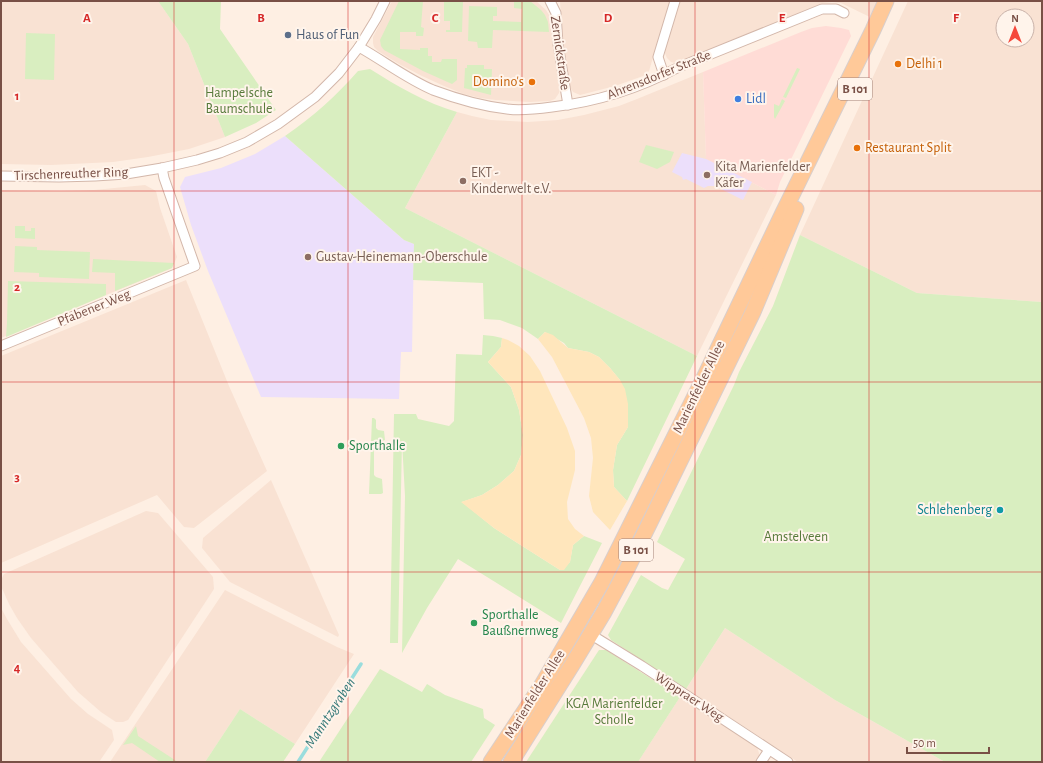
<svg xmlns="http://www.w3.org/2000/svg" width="1043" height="763" viewBox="0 0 1043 763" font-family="'Alegreya Sans',sans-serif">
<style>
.residential{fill:#f9e2d3;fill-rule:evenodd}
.commercial{fill:#ffdcd6}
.education{fill:#ecdffb}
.green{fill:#d9eec0}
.sand{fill:#ffe6bc}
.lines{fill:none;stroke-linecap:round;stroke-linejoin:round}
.stream{stroke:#9adddd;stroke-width:3.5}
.minor-casing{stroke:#d3b7aa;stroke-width:11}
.primary-casing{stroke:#d9cecb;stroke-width:17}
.minor{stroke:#fff;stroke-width:9}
.primary{stroke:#ffc999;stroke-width:15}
.grid{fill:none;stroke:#d62828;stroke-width:1;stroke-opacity:0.55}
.service-dot{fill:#5c6f8a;stroke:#fff4eb;stroke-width:1.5}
.food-dot{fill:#e8710a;stroke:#fff4eb;stroke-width:1.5}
.shop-dot{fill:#3f7fe0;stroke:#fff4eb;stroke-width:1.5}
.education-dot{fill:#8d6e63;stroke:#fff4eb;stroke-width:1.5}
.leisure-dot{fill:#2e9e5b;stroke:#fff4eb;stroke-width:1.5}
.culture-dot{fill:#0f9aa8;stroke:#fff4eb;stroke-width:1.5}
.labels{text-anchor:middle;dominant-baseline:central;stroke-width:4;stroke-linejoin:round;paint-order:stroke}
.shield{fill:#fff4eb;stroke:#a18178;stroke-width:1}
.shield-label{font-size:13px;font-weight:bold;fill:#795046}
.service-label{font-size:14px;fill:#4e5e75;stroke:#fff4eb;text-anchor:start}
.street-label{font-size:14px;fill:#795046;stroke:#fff4eb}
.food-label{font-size:14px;fill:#c56008;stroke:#fff4eb;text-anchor:start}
.park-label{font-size:14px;fill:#577a3a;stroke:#fff4eb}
.shop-label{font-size:14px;fill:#366cbe;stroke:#fff4eb;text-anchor:start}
.education-label{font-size:14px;fill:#785e54;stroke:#fff4eb;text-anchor:start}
.leisure-label{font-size:14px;fill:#27864d;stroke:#fff4eb;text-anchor:start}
.culture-label{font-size:14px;fill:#0d838f;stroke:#fff4eb;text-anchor:end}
.water-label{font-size:15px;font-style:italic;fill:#357979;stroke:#fff4eb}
.grid-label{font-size:13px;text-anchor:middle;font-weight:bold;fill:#d62828;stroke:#fff4eb;stroke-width:4;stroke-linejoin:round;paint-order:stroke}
</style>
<rect width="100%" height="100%" fill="#feefe3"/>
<!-- residential -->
<g class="residential">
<polygon points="1,1 158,1 188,44 225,137 189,149 148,157 113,162 51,165 1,164"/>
<polygon points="392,1 536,1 546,10 549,15 551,22 554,51 560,89 559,93 555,99 550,101 530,102 496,100 480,98 464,94 444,86 422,76 399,64 378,51 374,47 373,43 373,37"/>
<polygon points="560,1 670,1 649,71 643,76 615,86 584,94 580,95 573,92 569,85 563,48"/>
<polygon points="680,1 880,1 872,18 841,3 832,2 823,3 678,63 675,63 671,62 667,58 664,51"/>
<path d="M908,1H1042V302L917,293L800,235ZM1003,16H1027V40H1003Z"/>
<polygon points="703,72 706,159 776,195 697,356 405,208 457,112 472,116 491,120 510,121 528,122 558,120 584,115 619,106 637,99"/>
<polygon points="145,185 156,191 160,208 177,257 172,268 1,338 1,190 61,191 94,190"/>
<polygon points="186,280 229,386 267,471 194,528 184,527 157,495 1,563 1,356"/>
<polygon points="271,480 339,635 338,637 230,582 202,548 203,538"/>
<polygon points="146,511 158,513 213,577 214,589 128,720 123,722 116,722 101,712 78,692 31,638 17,618 9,604 1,586 1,580 4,574"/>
<polygon points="225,590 337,647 354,654 295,744 240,709 205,762 110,762"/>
<polygon points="1,608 7,619 21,642 71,699 88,714 112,730 114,740 99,762 1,762"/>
<polygon points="725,628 835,700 945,762 798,762 686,689"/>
<polygon points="680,697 757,747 759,753 759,756 755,762 638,762"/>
</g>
<!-- commercial -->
<polygon class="commercial" points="826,26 841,28 849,30 851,36 780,182 776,195 706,159 703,72 801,32 812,28"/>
<!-- education -->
<g class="education">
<polygon points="285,136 404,240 414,244 412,352 401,352 399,399 261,397 208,271 191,225 180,187 185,177 221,168 255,154"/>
<polygon points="682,153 706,159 752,182 743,200 715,186 708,186 704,188 686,179 683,180 682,177 672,172"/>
</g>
<!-- green -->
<g class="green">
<polygon points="158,1 221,1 220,29 276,110 256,123 225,137 188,44"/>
<polygon points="399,1 433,1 423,1 421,27 424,28 423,36 416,36 416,32 400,32 400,49 420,50 420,48 428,48 428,56 432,56 432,62 441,62 442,59 457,59 457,80 452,84 423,71 384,50 381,46 380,40"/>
<polygon points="463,1 462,32 446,32 446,30 450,30 450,21 444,21 444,2"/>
<polygon points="487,1 530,1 541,10 545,15 548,22 549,32 493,30 492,48 478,48 477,42 468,41 469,6 497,7 497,16 493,16 493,21 521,22 522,9 514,8 514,2"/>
<polygon points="26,33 55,34 54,80 25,79"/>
<polygon points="467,65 484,65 484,69 492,69 491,95 464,88 465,68 467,68"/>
<polygon points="797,68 800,69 786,98 783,97"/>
<path d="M370,69C397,86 426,103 457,112L405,208L697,356L627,501L614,487L613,470L617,445L628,427L620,380L610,368L599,357L589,352L568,348L564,343L545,332L538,339L522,328L500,320L484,319L483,283L413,280L414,244L404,240L285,136C314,116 335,97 358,71Z"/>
<polygon points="782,99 785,101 775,119 774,117 774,104 779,106"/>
<polygon points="646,145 674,152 670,162 657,169 639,162"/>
<polygon points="15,226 25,226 25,231 31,231 31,228 35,228 35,239 15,238"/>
<polygon points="800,235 917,293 1042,302 1042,762 945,762 835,700 725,628 686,689 611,640 608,635 641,575 662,588 668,590 685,559 657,542 734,385 739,372 773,306"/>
<polygon points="15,246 37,247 37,250 90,252 89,279 39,277 39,273 14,272"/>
<polygon points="93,259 174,263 172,268 115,291 115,273 92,272"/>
<polygon points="8,281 106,284 106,295 6,337 7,323"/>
<polygon points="483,335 493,336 502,338 501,347 488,362 511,387 519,410 523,435 521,455 514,471 498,485 482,495 462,502 494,528 560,570 570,562 573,545 584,536 602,543 561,623 458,559 427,608 402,653 405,496 402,441 398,643 390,643 394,414 416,414 418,419 449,426 454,421 456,354 482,355"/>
<polygon points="692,411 697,413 609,589 607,589 607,587"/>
<polygon points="372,418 374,418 376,420 376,428 378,430 384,431 385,440 382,441 376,442 374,444 374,475 376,477 382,479 383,493 381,494 369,494"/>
<polygon points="599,650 606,650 680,697 638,762 526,762"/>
<polygon points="380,669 422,692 427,684 445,695 483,709 484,718 495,725 471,762 319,762"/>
<polygon points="240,709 295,744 283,762 205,762"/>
<polygon points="136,726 138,736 178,762 160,762 132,743 123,745"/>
</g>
<!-- sand -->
<g class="sand">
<polygon points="545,332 553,335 568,348 589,352 599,357 610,368 620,380 625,389 628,404 628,427 617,445 613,470 614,487 627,501 610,530 593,512 589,496 593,458 591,438 584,418 552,357 538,339"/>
<polygon points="502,338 508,340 519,346 530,356 540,371 567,428 575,451 575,470 567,502 568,519 575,529 584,536 573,545 570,562 564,570 560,570 494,528 461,502 482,495 498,485 514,471 521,455 523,435 519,410 511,387 488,362 501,347"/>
</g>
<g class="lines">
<!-- stream -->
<polyline class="stream" points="298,762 361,664"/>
<defs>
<g id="minor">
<polyline points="550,1 556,13 558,44 568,105"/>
<path d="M359,47C384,61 407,79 433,90C457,99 481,106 507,109C522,111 537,109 552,107C596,102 640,88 679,67L822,9H836L844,13"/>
<polyline points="664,75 658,57 675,1"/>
<polyline points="1,176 59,177 95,176 126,174 162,168 197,160 220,153 247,142 278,124 315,97 339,73 359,47 376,19 385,1"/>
<polyline points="1,346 195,266 164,178 162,168"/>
<polyline points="590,634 642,666 788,762"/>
<polyline points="761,762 769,750"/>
</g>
<g id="primary">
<polyline points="491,762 542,685 602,582 704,378 783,213 873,30 886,1"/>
<polyline points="511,762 572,665 604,612 627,569 753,312 796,209"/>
</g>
</defs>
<!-- minor casing -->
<use href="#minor" class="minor-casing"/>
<!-- primary casing -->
<use href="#primary" class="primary-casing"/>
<!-- minor -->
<use href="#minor" class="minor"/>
<!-- primary -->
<use href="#primary" class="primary"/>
</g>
<!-- grid -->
<path class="grid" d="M174,1V762M348,1V762M522,1V762M695,1V762M869,1V762M1,191H1042M1,382H1042M1,572H1042"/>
<!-- markers -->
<circle class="service-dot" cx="288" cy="35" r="4"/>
<g class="food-dot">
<circle cx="898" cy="64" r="4"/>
<circle cx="532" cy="82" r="4"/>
<circle cx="857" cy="148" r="4"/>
</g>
<circle class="shop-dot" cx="738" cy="99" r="4"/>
<g class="education-dot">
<circle cx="707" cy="175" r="4"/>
<circle cx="463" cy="181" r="4"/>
<circle cx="308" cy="257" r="4"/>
</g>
<g class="leisure-dot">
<circle cx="341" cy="446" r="4"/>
<circle cx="474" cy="623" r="4"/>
</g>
<circle class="culture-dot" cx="1000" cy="510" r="4"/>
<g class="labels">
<!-- shield labels -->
<g class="shield">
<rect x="838" y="78" width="34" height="22" rx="3"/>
<rect x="619" y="539" width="34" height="22" rx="3"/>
</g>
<g class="shield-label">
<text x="855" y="89">B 101</text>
<text x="636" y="550">B 101</text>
</g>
<!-- service labels -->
<g class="service-label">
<text x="296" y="35">Haus of Fun</text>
</g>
<!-- street labels -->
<g class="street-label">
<text transform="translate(560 53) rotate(82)">Zernickstraße</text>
<text transform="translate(659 75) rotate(-22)">Ahrensdorfer Straße</text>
<text transform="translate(71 174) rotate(-2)">Tirschenreuther Ring</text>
<text transform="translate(94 308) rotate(-22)">Pfabener Weg</text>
<text transform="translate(699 387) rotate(-64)">Marienfelder Allee</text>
<text transform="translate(535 694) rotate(-58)">Marienfelder Allee</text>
<text transform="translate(689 697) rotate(33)">Wippraer Weg</text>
</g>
<!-- food labels -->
<g class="food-label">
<text x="906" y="64">Delhi 1</text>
<text x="524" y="82" text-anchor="end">Domino's</text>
<text x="865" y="148">Restaurant Split</text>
</g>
<!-- park labels -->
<g class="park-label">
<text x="239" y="93">Hampelsche<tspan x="239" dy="16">Baumschule</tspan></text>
<text x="796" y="537">Amstelveen</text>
<text x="614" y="704">KGA Marienfelder<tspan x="614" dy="16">Scholle</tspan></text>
</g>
<!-- shop labels -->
<g class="shop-label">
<text x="746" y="99">Lidl</text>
</g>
<!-- education labels -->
<g class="education-label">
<text x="715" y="167">Kita Marienfelder<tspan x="715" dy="16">Käfer</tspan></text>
<text x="471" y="173">EKT -<tspan x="471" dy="16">Kinderwelt e.V.</tspan></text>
<text x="316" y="257">Gustav-Heinemann-Oberschule</text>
</g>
<!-- leisure labels -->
<g class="leisure-label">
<text x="349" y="446">Sporthalle</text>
<text x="482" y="615">Sporthalle<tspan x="482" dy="16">Baußnernweg</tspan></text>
</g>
<!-- culture labels -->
<g class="culture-label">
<text x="992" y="510">Schlehenberg</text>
</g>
<!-- water labels -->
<g class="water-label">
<text transform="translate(330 713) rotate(-57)">Manntzgraben</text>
</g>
</g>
<g class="grid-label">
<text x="87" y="22">A</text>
<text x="261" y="22">B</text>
<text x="435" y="22">C</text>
<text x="608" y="22">D</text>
<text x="782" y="22">E</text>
<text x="956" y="22">F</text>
<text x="17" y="100">1</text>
<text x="17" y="291">2</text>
<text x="17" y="481">3</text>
<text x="17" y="672">4</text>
</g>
<!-- border -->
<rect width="1043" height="763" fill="none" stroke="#795046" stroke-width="4"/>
<!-- north arrow -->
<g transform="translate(1015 28)"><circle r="19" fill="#fff4eb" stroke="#c9b2a9"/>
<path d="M0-3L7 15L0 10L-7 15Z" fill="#f5483b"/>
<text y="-6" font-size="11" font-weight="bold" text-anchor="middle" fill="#795046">N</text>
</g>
<!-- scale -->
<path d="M907 747v6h82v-6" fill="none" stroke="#795046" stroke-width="2"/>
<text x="913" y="747" font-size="12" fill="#795046" stroke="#fff4eb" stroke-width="3" paint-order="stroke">50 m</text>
</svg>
